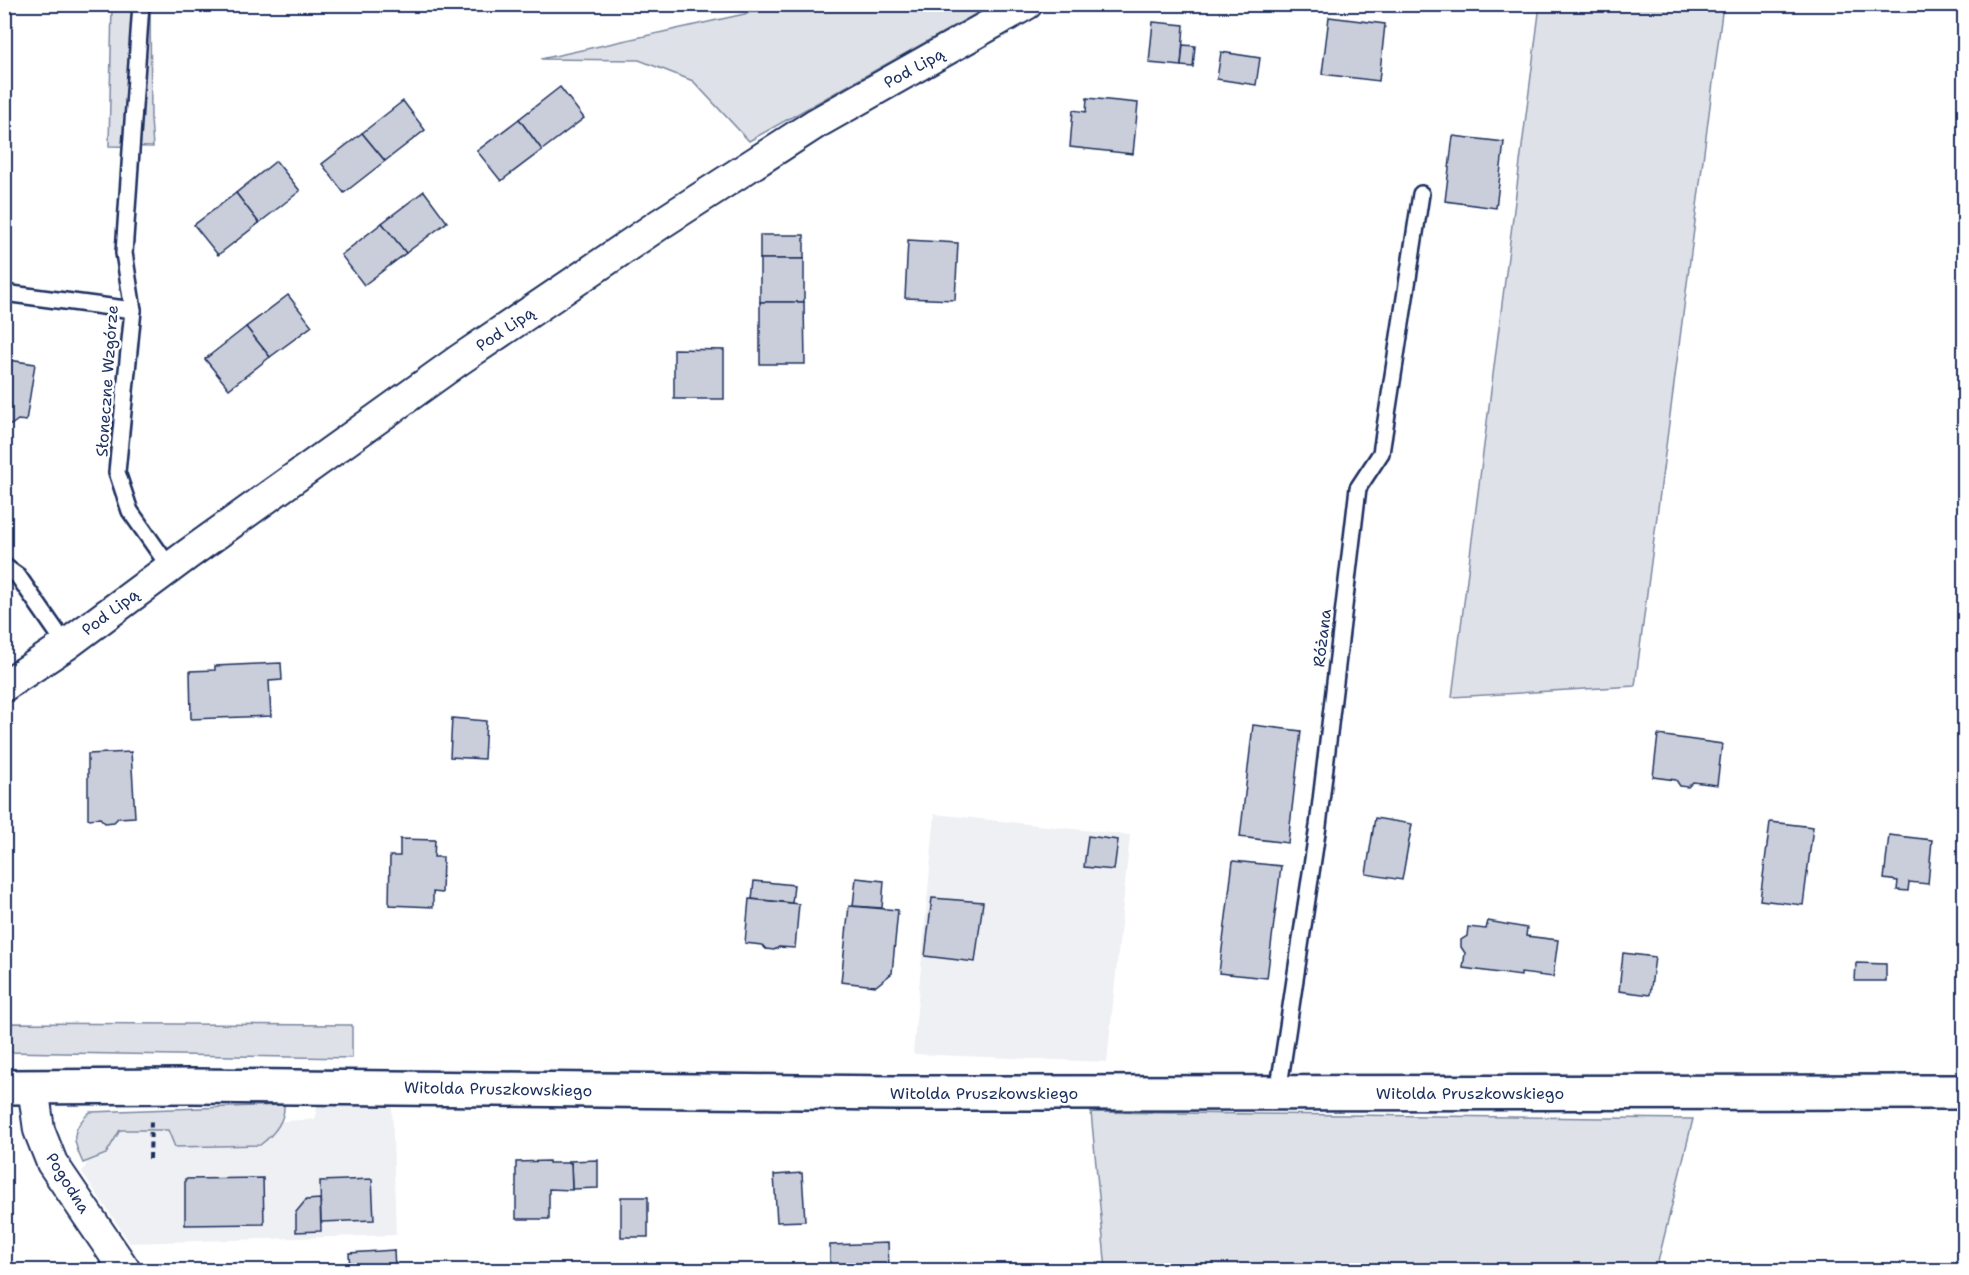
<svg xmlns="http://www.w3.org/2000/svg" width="1969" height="1275" viewBox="0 0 1969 1275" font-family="'Shantell Sans',sans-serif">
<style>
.built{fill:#eff0f4}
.green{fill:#dee1e7;stroke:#7c88a2;stroke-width:1.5}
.building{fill:#caceda;stroke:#1b2f5e;stroke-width:1.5}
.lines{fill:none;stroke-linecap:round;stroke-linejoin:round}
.service-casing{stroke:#1b2f5e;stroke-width:20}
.minor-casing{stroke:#1b2f5e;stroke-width:34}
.tertiary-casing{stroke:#1b2f5e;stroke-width:38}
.path{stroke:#1b2f5e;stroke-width:4;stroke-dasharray:6 4.5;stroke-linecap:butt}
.service{stroke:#fff;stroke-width:15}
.minor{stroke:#fff;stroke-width:30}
.tertiary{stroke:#fff;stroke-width:33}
.labels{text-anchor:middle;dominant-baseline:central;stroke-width:5;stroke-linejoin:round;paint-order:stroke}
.street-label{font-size:16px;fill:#1b2f5e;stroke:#fff}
</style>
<rect width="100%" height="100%" fill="#fff"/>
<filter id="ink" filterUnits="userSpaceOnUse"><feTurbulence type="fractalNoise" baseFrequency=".0167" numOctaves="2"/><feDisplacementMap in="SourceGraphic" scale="12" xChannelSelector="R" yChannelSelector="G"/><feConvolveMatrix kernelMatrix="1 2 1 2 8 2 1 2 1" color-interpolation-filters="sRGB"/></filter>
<g filter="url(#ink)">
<!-- built -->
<g class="built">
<polygon points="935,814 1130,835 1107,1062 913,1054"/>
<polygon points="392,1104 396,1235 130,1243 82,1172 112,1120 272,1122 315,1119 317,1106"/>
</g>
<!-- green -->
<g class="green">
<polygon points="772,4 992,5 749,141 693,81 639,60 541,59 758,11"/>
<polygon points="112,5 150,5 151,119 153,147 109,146"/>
<polygon points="1540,5 1723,5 1635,686 1452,697"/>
<polygon points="5,1023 352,1025 352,1058 5,1052"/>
<path d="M284,1105C285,1122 273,1135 260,1145L175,1147L168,1130H120L106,1154L83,1163C72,1140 70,1130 90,1112Z"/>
<polygon points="1091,1112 1693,1119 1656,1270 1106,1270"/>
</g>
<!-- building -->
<g class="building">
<polygon points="1329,17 1385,24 1379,81 1322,74"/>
<polygon points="1153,22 1184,25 1181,66 1149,63"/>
<polygon points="1183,45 1195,46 1193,67 1181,66"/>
<polygon points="1221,52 1260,58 1256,85 1217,79"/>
<polygon points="560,87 584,118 542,150 519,119"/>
<polygon points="1087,98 1138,103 1133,154 1070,147 1073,110 1086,112"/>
<polygon points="403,101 425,130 385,161 362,133"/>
<polygon points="519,119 542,150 501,181 477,151"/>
<polygon points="362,133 385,161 344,193 322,164"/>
<polygon points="1453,136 1504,142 1496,208 1445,201"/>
<polygon points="276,161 300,191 259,223 236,193"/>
<polygon points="424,191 447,222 406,253 382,223"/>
<polygon points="236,193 259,223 218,255 194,225"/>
<polygon points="382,223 406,253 364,285 341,255"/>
<rect x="760" y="235" width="44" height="24"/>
<polygon points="908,240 958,243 955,300 905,298"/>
<rect x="760" y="259" width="44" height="43"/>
<polygon points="288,295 312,326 270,357 246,327"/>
<polygon points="760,302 804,302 805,364 760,364"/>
<polygon points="246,327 270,357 229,389 205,359"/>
<polygon points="674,349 724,350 724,399 674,399"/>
<polygon points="4,351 10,352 9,360 35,364 26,421 18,420 11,425 4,424"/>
<polygon points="281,663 282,680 269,681 271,716 191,719 190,671 215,670 215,666"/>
<polygon points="452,718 486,721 484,759 450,757"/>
<polygon points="1253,725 1301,731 1288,843 1240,837"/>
<polygon points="1658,735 1722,744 1717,785 1693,782 1688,787 1680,786 1676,780 1653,777"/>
<polygon points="131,752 135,817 118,818 114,822 105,823 100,818 88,819 88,754"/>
<polygon points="1375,818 1412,824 1402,880 1366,874"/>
<polygon points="1770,822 1813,827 1803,905 1760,900"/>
<polygon points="1889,835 1932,840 1928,884 1909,882 1908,891 1897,890 1898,881 1884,879"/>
<polygon points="1088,836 1118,840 1114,870 1084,867"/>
<polygon points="400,839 435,840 434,857 443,857 442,893 433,892 433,907 389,905 390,856 400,856"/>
<polygon points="1233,861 1281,866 1267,978 1219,973"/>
<polygon points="856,878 884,881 882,908 853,906"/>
<polygon points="754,881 794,885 792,903 752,899"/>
<polygon points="932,898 983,902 975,962 925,956"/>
<polygon points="749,899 799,904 795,948 779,947 774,950 766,949 762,945 745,943"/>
<polygon points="849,906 898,910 892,973 876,986 841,982"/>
<polygon points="1488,921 1527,928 1526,936 1558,940 1553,977 1521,973 1521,976 1463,968 1465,953 1461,947 1461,940 1467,936 1468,927 1486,929"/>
<polygon points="1623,953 1655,957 1650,995 1619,991"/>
<polygon points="1856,963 1886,964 1886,981 1855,981"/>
<polygon points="598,1160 598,1188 572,1189 571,1163 568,1163 568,1161"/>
<polygon points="549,1161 549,1163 571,1163 572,1190 549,1189 549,1219 516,1219 516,1162"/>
<polygon points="802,1173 805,1221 777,1222 774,1175"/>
<polygon points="263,1178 264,1224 185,1225 185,1179"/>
<polygon points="372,1179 374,1220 321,1222 320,1181"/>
<rect x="621" y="1197" width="27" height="40"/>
<polygon points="320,1199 321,1231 296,1232 296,1212 306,1200"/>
<polygon points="888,1243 889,1270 830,1270 830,1245"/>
<polygon points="394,1250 395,1270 350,1270 349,1253"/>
</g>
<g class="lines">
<defs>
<g id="service">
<polyline points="141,4 124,253 133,310 117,472 130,511 170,568"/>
<polyline points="4,293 133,310"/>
<polyline points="4,566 18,576 66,645"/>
<polyline points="1278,1093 1318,826 1358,488 1381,453 1421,194"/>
</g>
<g id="minor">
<polyline points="4,686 66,645 187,555 459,360 660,224 815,124 1027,4"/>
<polyline points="33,1086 39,1130 52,1163 125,1270"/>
</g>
<polyline id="tertiary" points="4,1087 191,1086 895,1093 1964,1092"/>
</defs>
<!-- service casing -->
<use href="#service" class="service-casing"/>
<!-- minor casing -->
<use href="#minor" class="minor-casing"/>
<!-- tertiary casing -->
<use href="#tertiary" class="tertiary-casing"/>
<!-- path -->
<polyline class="path" points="150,1159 151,1121 153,1119"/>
<!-- service -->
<use href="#service" class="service"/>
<!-- minor -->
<use href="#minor" class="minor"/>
<!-- tertiary -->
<use href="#tertiary" class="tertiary"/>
</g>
</g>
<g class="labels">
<!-- street labels -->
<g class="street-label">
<text transform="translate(914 68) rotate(-29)">Pod Lipą</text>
<text transform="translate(505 329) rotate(-34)">Pod Lipą</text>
<text transform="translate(107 381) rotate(-86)">Słoneczne Wzgórze</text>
<text transform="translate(110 612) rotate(-37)">Pod Lipą</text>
<text transform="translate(1322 638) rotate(-83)">Różana</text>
<text transform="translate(498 1089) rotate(1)">Witolda Pruszkowskiego</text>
<text x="984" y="1093">Witolda Pruszkowskiego</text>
<text x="1470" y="1093">Witolda Pruszkowskiego</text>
<text transform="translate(68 1183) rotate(58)">Pogodna</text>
</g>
</g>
<!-- margin -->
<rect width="1969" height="1275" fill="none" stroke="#fff" stroke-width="24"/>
<rect x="12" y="12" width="1945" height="1251" fill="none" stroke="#1b2f5e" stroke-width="2" filter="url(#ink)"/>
</svg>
